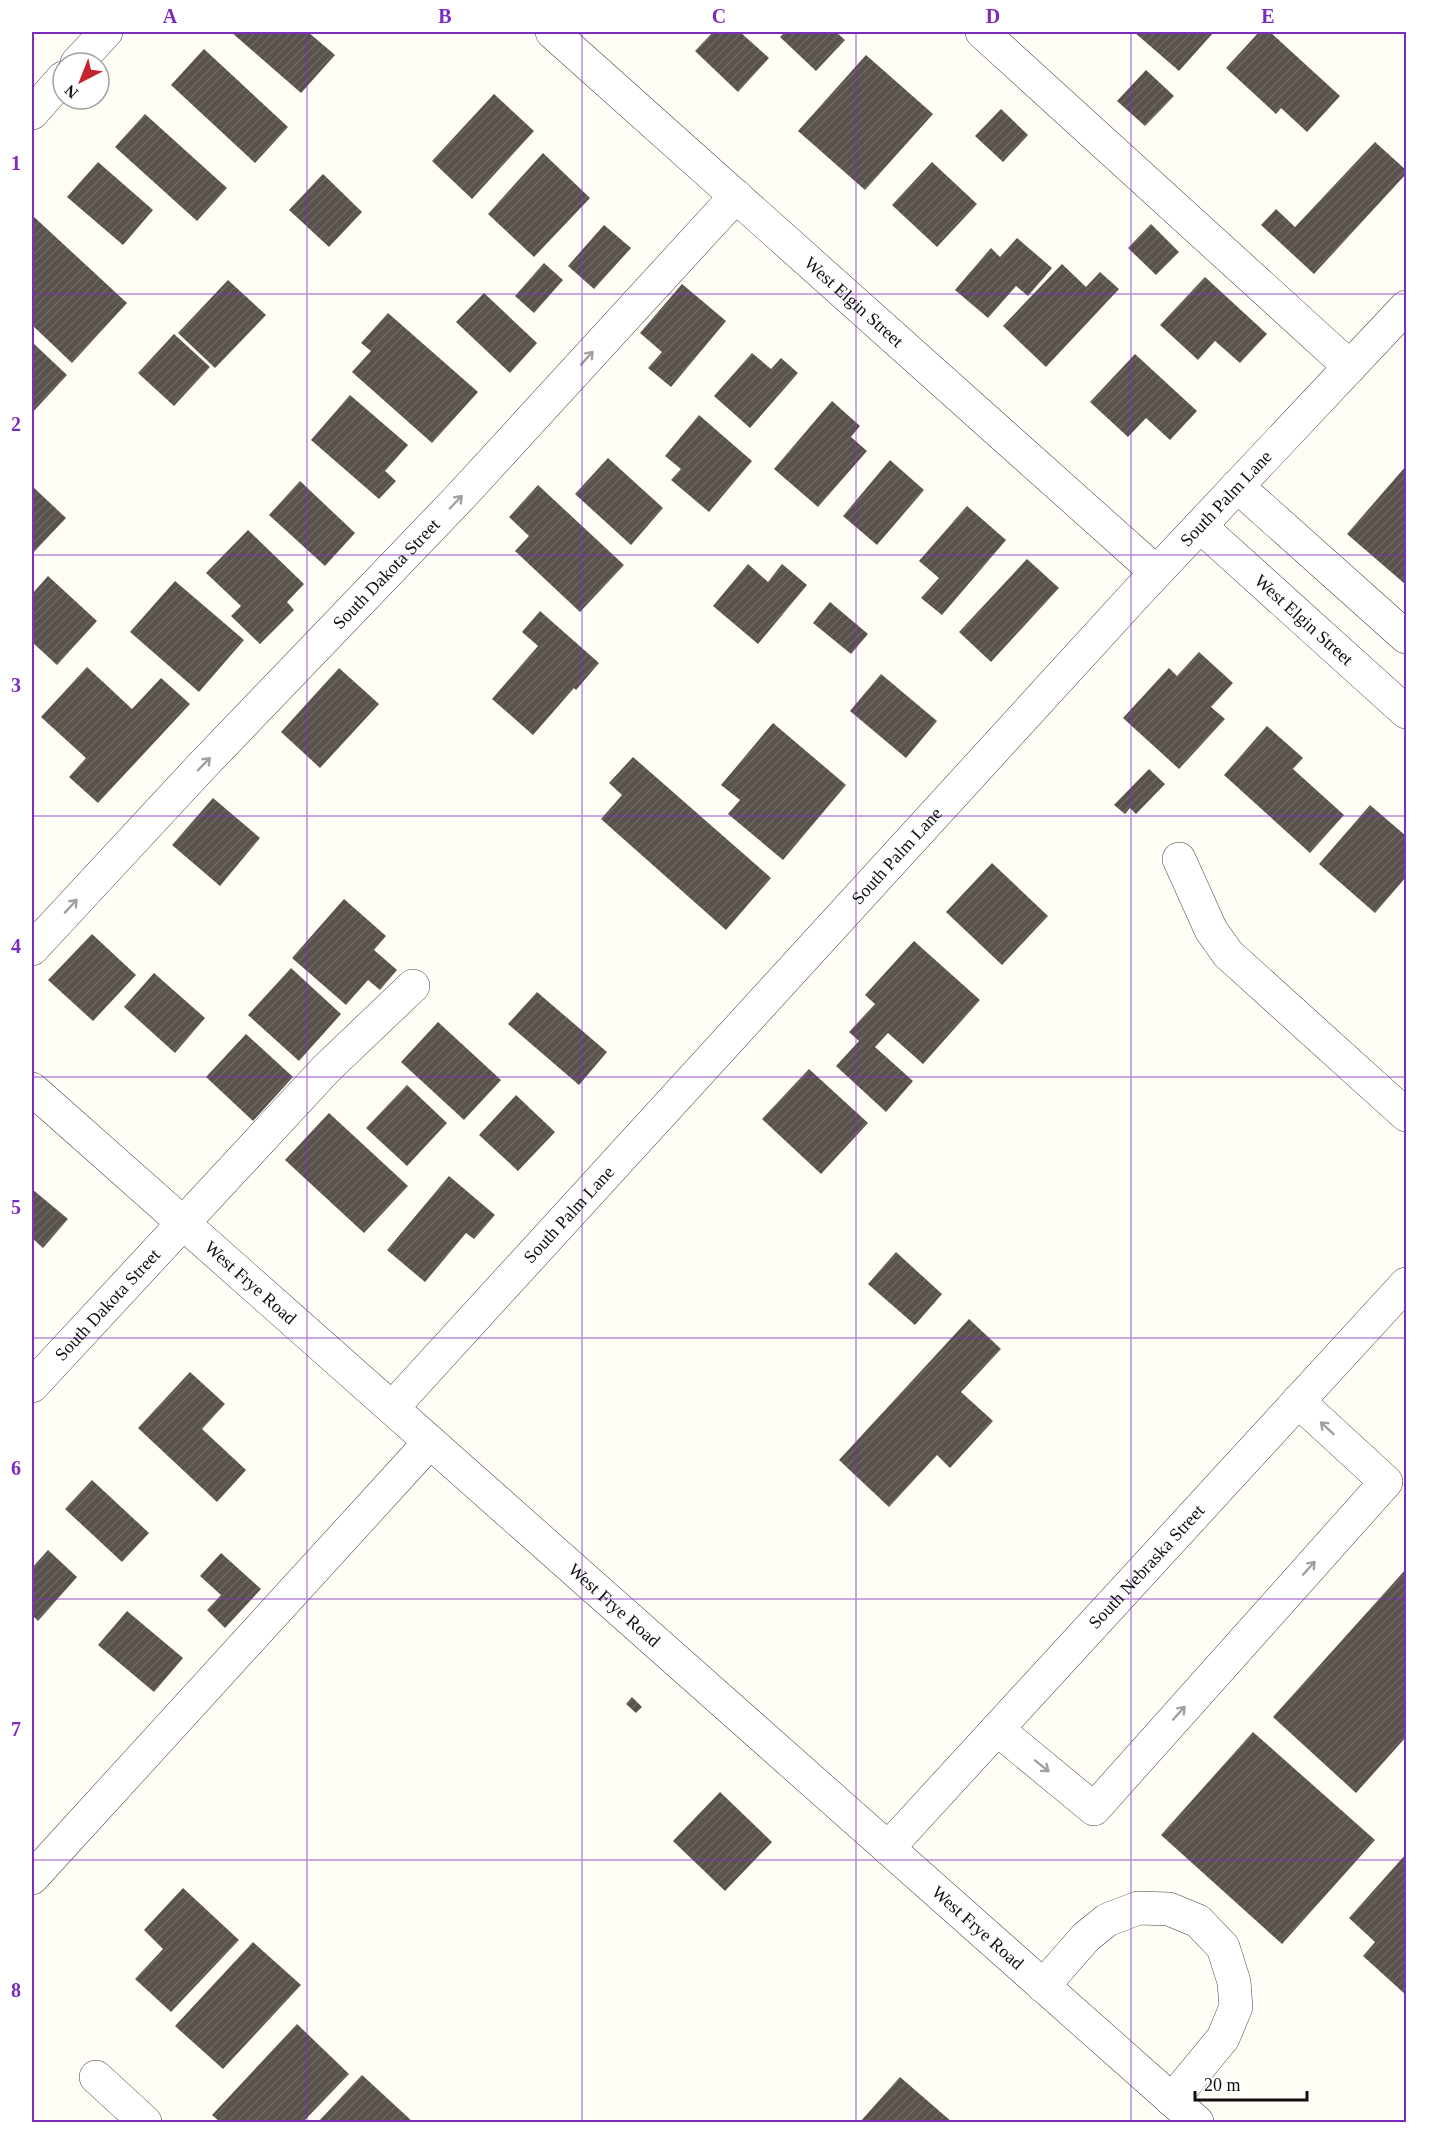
<svg xmlns="http://www.w3.org/2000/svg" width="1438" height="2154" viewBox="0 0 1438 2154" font-family="Georgia,serif">
<style>
.building{fill:url(#building-hatch)}
.lines{fill:none;stroke-linecap:round;stroke-linejoin:round}
.minor-casing{stroke:#444;stroke-width:34}
.minor{stroke:#fff;stroke-width:33}
.oneway{stroke:#a0a0a0}
.grid{fill:none;stroke:#7b2cbf;stroke-width:1.5;stroke-opacity:0.55}
.labels{text-anchor:middle;dominant-baseline:central;stroke-width:6;stroke-linejoin:round;paint-order:stroke}
.street-label{font-size:18px;fill:#111;stroke:#fff}
.neatline{fill:none;stroke:#7b2cbf;stroke-width:2}
.grid-label{font-size:20px;text-anchor:middle;font-weight:bold;fill:#7b2cbf}
</style>
<defs>
<pattern id="building-hatch" width="6" height="6" patternUnits="userSpaceOnUse" patternTransform="scale(1.5)"><rect width="6" height="6" fill="#5a524d"/><path d="M-1 1l2-2M0 6l6-6M5 7l2-2" fill="none" stroke="#6d6662"/></pattern>
</defs>
<rect width="100%" height="100%" fill="#fffdf5"/>
<!-- building -->
<g class="building">
<polygon points="231,32 308,32 335,55 301,93"/>
<polygon points="713,32 740,32 769,58 738,92 695,51"/>
<polygon points="785,32 836,32 845,40 816,71 780,37"/>
<polygon points="1134,32 1214,32 1179,71"/>
<polygon points="1259,32 1270,32 1340,96 1307,132 1281,108 1276,114 1226,68"/>
<polygon points="204,49 288,127 255,163 171,85"/>
<polygon points="866,55 933,114 865,190 798,131"/>
<polygon points="1146,70 1174,96 1145,126 1117,101"/>
<polygon points="494,94 534,131 472,199 432,161"/>
<polygon points="1001,109 1028,135 1003,162 975,136"/>
<polygon points="145,114 227,188 197,221 115,147"/>
<polygon points="1375,142 1406,170 1406,174 1314,274 1261,225 1276,209 1295,227"/>
<polygon points="543,153 590,198 534,257 488,214"/>
<polygon points="98,162 153,210 123,245 67,197"/>
<polygon points="932,162 977,204 937,247 892,205"/>
<polygon points="323,174 362,212 329,247 289,210"/>
<polygon points="33,216 127,303 72,363 32,325"/>
<polygon points="1151,224 1179,252 1156,275 1128,248"/>
<polygon points="604,225 631,248 594,289 568,266"/>
<polygon points="1017,238 1052,268 1028,296 1016,286 988,318 955,290 991,248 1000,257"/>
<polygon points="544,263 563,280 534,313 515,296"/>
<polygon points="1062,264 1086,287 1100,272 1119,289 1046,367 1003,326"/>
<polygon points="1205,277 1267,334 1240,363 1215,341 1198,360 1160,325"/>
<polygon points="228,280 266,315 215,368 178,333"/>
<polygon points="682,284 726,321 671,387 648,368 662,352 640,333"/>
<polygon points="484,293 537,343 510,373 456,322"/>
<polygon points="388,313 478,392 432,443 352,372 371,351 361,343"/>
<polygon points="174,334 210,367 174,406 138,373"/>
<polygon points="32,342 67,375 32,413"/>
<polygon points="752,353 771,369 781,358 798,373 750,428 714,396"/>
<polygon points="1135,354 1197,411 1170,440 1146,418 1128,437 1090,402"/>
<polygon points="350,395 408,445 385,471 396,481 379,499 311,440"/>
<polygon points="832,401 860,426 851,437 867,451 818,507 774,469"/>
<polygon points="699,415 752,461 709,512 671,480 681,469 665,456"/>
<polygon points="608,458 663,508 631,545 575,494"/>
<polygon points="890,460 924,490 877,545 843,516"/>
<polygon points="1406,466 1406,582 1405,584 1347,534"/>
<polygon points="300,481 355,533 325,566 269,515"/>
<polygon points="538,485 624,565 580,612 515,551 529,536 509,517"/>
<polygon points="32,486 66,518 32,554"/>
<polygon points="967,506 1006,540 942,615 921,598 939,578 919,561"/>
<polygon points="248,530 304,584 287,602 294,610 260,644 231,616 241,606 206,573"/>
<polygon points="1027,559 1059,588 991,662 959,632"/>
<polygon points="748,564 768,582 782,564 807,585 758,644 713,606"/>
<polygon points="48,576 97,621 57,665 32,642 32,594"/>
<polygon points="175,581 244,640 199,692 130,632"/>
<polygon points="830,602 868,634 851,654 813,623"/>
<polygon points="540,611 599,663 576,690 574,688 533,735 492,699 538,646 522,632"/>
<polygon points="1199,652 1233,683 1211,707 1225,719 1179,769 1123,718 1169,668 1177,676"/>
<polygon points="87,667 132,709 161,678 190,704 98,803 69,777 86,758 41,717"/>
<polygon points="339,668 379,704 320,768 281,732"/>
<polygon points="881,674 937,721 906,758 850,711"/>
<polygon points="773,723 846,785 783,860 728,814 740,800 721,785"/>
<polygon points="1267,726 1303,758 1293,769 1344,815 1310,853 1224,775"/>
<polygon points="633,757 771,878 726,930 601,819 622,795 609,783"/>
<polygon points="1149,769 1165,784 1136,814 1130,808 1125,814 1114,805"/>
<polygon points="213,798 260,838 220,886 172,845"/>
<polygon points="1370,805 1406,836 1406,877 1375,913 1319,864"/>
<polygon points="992,863 1048,916 1002,965 946,912"/>
<polygon points="344,899 386,936 374,950 397,970 380,990 368,980 346,1005 292,958"/>
<polygon points="92,934 136,975 93,1021 48,980"/>
<polygon points="914,941 980,1000 923,1064 888,1033 875,1047 913,1081 886,1112 836,1066 859,1041 849,1032 875,1004 865,995"/>
<polygon points="291,968 341,1014 299,1061 248,1015"/>
<polygon points="154,973 205,1018 175,1053 124,1007"/>
<polygon points="537,992 607,1052 579,1085 508,1024"/>
<polygon points="438,1022 501,1080 464,1120 401,1062"/>
<polygon points="246,1034 293,1077 253,1121 206,1077"/>
<polygon points="809,1069 868,1123 821,1174 762,1119"/>
<polygon points="407,1085 447,1123 407,1166 366,1128"/>
<polygon points="516,1095 555,1132 518,1171 479,1135"/>
<polygon points="329,1113 408,1186 364,1233 285,1160"/>
<polygon points="449,1176 495,1215 474,1239 466,1233 425,1282 387,1250"/>
<polygon points="32,1189 68,1219 43,1248 32,1238"/>
<polygon points="896,1252 942,1294 915,1325 868,1284"/>
<polygon points="969,1319 1001,1349 961,1392 993,1421 950,1468 937,1455 889,1507 839,1460"/>
<polygon points="190,1372 225,1404 202,1429 246,1470 217,1502 138,1428"/>
<polygon points="92,1480 149,1533 122,1562 65,1509"/>
<polygon points="48,1550 77,1577 38,1621 32,1615 32,1568"/>
<polygon points="221,1553 261,1589 225,1628 207,1610 221,1595 200,1576"/>
<polygon points="1406,1569 1406,1737 1356,1793 1273,1717"/>
<polygon points="127,1611 183,1658 154,1692 98,1645"/>
<polygon points="632,1697 642,1707 636,1713 626,1704"/>
<polygon points="1253,1732 1375,1840 1282,1944 1161,1835"/>
<polygon points="720,1792 772,1842 725,1891 673,1841"/>
<polygon points="1406,1854 1406,1995 1363,1956 1375,1942 1349,1918"/>
<polygon points="183,1888 239,1940 171,2012 135,1979 163,1949 144,1930"/>
<polygon points="253,1942 301,1985 223,2069 175,2026"/>
<polygon points="297,2024 349,2074 303,2122 220,2122 212,2115"/>
<polygon points="362,2075 413,2122 318,2122"/>
<polygon points="900,2077 952,2122 860,2122"/>
</g>
<g class="lines">
<defs>
<g id="minor">
<path id="s1" d="M552,32L1156,572"/>
<polyline points="982,32 1350,367"/>
<polyline points="77,63 106,32"/>
<polyline points="32,113 63,78"/>
<polyline points="1237,486 1406,637"/>
<path id="s2" d="M1200,526L1406,712"/>
<polyline points="1179,859 1211,930 1228,954 1406,1115"/>
<path id="s3" d="M32,949L200,768L461,496L736,196"/>
<path id="s4" d="M32,1089L1197,2122"/>
<path id="s5" d="M32,1386L326,1069L413,986"/>
<path id="s6" d="M392,1408L1136,594L1406,307"/>
<polyline points="997,1729 1094,1809 1386,1482 1298,1401"/>
<path id="s7" d="M888,1848L1406,1284"/>
<polyline points="32,1878 430,1442"/>
<polyline points="1043,1986 1086,1937 1107,1920 1138,1908 1169,1909 1198,1921 1223,1947 1234,1982 1236,2007 1223,2038 1172,2100"/>
<polyline points="96,2077 145,2122"/>
</g>
</defs>
<!-- minor casing -->
<use href="#minor" class="minor-casing"/>
<!-- minor -->
<use href="#minor" class="minor"/>
</g>
<!-- one-way arrows -->
<defs><path id="oneway-shaft" d="M-6 0H5M1.5-3L5.5 0L1.5 3" fill="none" stroke-width="1.6" stroke-linecap="round" stroke-linejoin="round" transform="scale(1.5)"/></defs>
<g class="oneway">
<use href="#oneway-shaft" transform="translate(587 358) rotate(-48)"/>
<use href="#oneway-shaft" transform="translate(456 502) rotate(-46)"/>
<use href="#oneway-shaft" transform="translate(204 764) rotate(-46)"/>
<use href="#oneway-shaft" transform="translate(71 906) rotate(-47)"/>
<use href="#oneway-shaft" transform="translate(1327 1428) rotate(-137)"/>
<use href="#oneway-shaft" transform="translate(1309 1568) rotate(-48)"/>
<use href="#oneway-shaft" transform="translate(1179 1713) rotate(-48)"/>
<use href="#oneway-shaft" transform="translate(1042 1766) rotate(39)"/>
</g>
<!-- grid -->
<path class="grid" d="M307,32V2122M582,32V2122M856,32V2122M1131,32V2122M32,294H1406M32,555H1406M32,816H1406M32,1077H1406M32,1338H1406M32,1599H1406M32,1860H1406"/>
<g class="labels">
<!-- street labels -->
<g class="street-label">
<text stroke="none"><textPath href="#s1" startOffset="405">West Elgin Street</textPath></text>
<text stroke="none"><textPath href="#s6" startOffset="1234">South Palm Lane</textPath></text>
<text stroke="none"><textPath href="#s3" startOffset="516">South Dakota Street</textPath></text>
<text stroke="none"><textPath href="#s2" startOffset="140">West Elgin Street</textPath></text>
<text stroke="none"><textPath href="#s6" startOffset="748">South Palm Lane</textPath></text>
<text stroke="none"><textPath href="#s6" startOffset="262">South Palm Lane</textPath></text>
<text stroke="none"><textPath href="#s4" startOffset="292">West Frye Road</textPath></text>
<text stroke="none"><textPath href="#s5" startOffset="111">South Dakota Street</textPath></text>
<text stroke="none"><textPath href="#s7" startOffset="382">South Nebraska Street</textPath></text>
<text stroke="none"><textPath href="#s4" startOffset="778">West Frye Road</textPath></text>
<text stroke="none"><textPath href="#s4" startOffset="1264">West Frye Road</textPath></text>
</g>
</g>
<!-- border -->
<rect width="1438" height="2154" fill="none" stroke="#ffffff" stroke-width="66"/>
<!-- north arrow -->
<g transform="translate(81 81) rotate(222)"><circle r="28" fill="#ffffff" stroke="#a0a0a0" stroke-width="1.5"/>
<path d="M0-4.5L10 22L0 15L-10 22Z" fill="#c4262e"/>
<text y="-9" font-size="16" font-weight="bold" text-anchor="middle" fill="#111111">N</text>
</g>
<!-- scale -->
<path d="M1195 2091v9h112v-9" fill="none" stroke="#111111" stroke-width="3"/>
<text x="1204" y="2091" font-size="18" fill="#111111" stroke="#ffffff" stroke-width="4.5" paint-order="stroke">20 m</text>
<rect x="33" y="33" width="1372" height="2088" class="neatline"/>
<g class="grid-label">
<text x="170" y="23">A</text>
<text x="445" y="23">B</text>
<text x="719" y="23">C</text>
<text x="993" y="23">D</text>
<text x="1268" y="23">E</text>
<text x="16" y="170">1</text>
<text x="16" y="431">2</text>
<text x="16" y="692">3</text>
<text x="16" y="953">4</text>
<text x="16" y="1214">5</text>
<text x="16" y="1475">6</text>
<text x="16" y="1736">7</text>
<text x="16" y="1997">8</text>
</g>
</svg>
